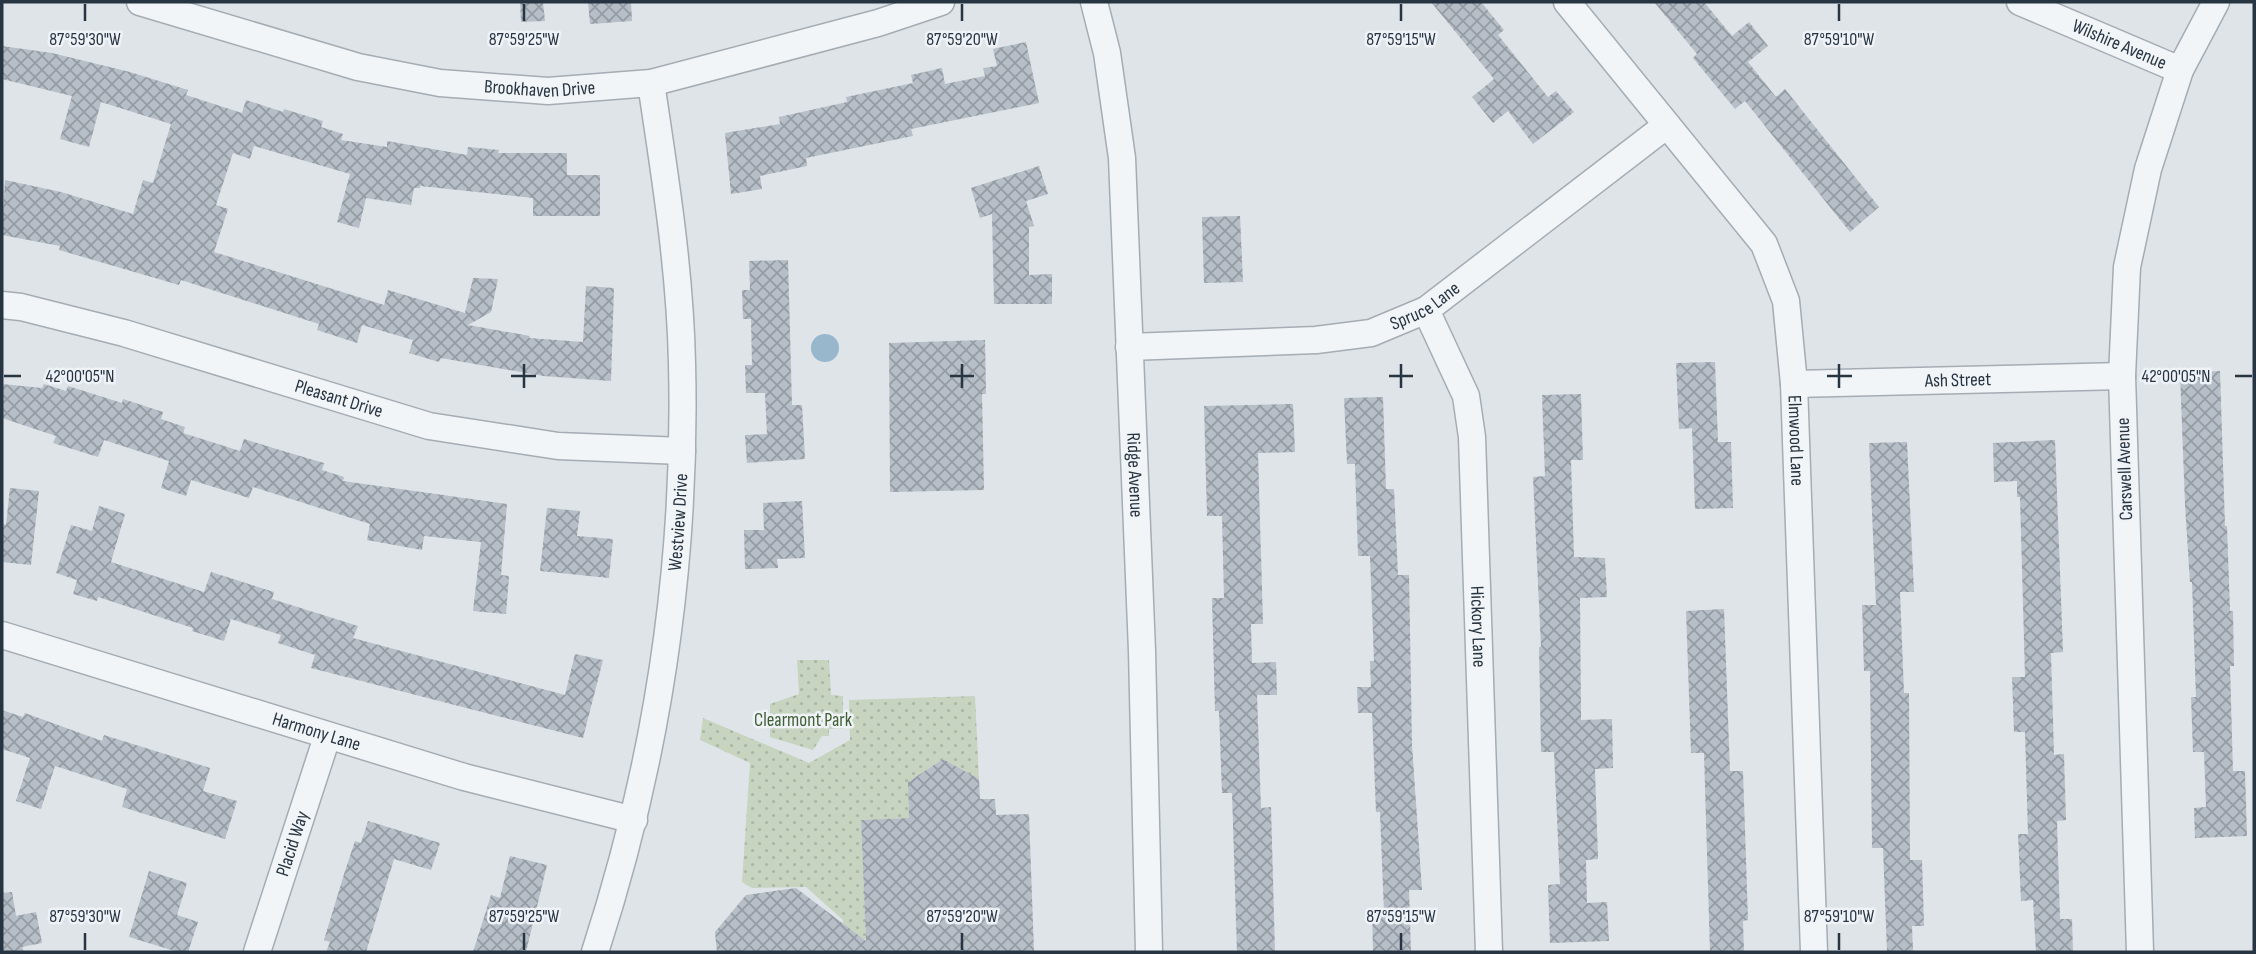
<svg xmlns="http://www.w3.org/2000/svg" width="2256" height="954" viewBox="0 0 2256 954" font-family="'Sofia Sans Condensed',sans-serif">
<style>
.green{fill:url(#green-dots)}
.water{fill:#98b7cc}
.building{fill:url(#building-cross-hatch)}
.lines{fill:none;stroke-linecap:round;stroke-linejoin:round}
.street-casing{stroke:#a4acb4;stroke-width:29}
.street{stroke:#f2f5f7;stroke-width:26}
.ticks{fill:none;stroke:#273442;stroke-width:2.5}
.labels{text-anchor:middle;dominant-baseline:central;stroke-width:5;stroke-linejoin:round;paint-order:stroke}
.street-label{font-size:19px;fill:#273442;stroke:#eff3f7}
.park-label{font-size:19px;fill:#405e33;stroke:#eff3f7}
.ticks-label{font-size:18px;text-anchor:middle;fill:#273442;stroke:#eff3f7;stroke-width:5;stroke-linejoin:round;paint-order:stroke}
</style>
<defs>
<pattern id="green-dots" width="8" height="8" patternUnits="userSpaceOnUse" patternTransform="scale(1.75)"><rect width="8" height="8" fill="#c7d4c0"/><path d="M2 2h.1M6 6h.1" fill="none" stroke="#abb7a6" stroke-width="1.8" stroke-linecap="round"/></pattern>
<pattern id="building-cross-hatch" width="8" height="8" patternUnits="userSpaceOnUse" patternTransform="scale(1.75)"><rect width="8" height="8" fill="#b6bec7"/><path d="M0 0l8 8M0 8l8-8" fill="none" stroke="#949ba3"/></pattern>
</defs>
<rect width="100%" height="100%" fill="#dfe4e9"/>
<!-- green -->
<g class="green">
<polygon points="797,660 829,660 831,695 843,696 843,729 829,729 829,736 822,736 813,750 770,737 770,704 799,694"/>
<polygon points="975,696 979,779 943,759 908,782 909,818 861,820 866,939 844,940 843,920 806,887 752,888 742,882 750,763 700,740 703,718 809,763 850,740 849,700"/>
</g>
<!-- water -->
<circle class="water" cx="825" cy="348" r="14"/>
<!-- building -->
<g class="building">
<polygon points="520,2 543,2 545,21 521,22"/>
<polygon points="588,2 631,2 632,21 590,24"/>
<polygon points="1431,2 1481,2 1504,30 1498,35 1548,97 1556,91 1574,112 1533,144 1508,111 1493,123 1472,97 1494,79"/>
<polygon points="1654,2 1704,2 1732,36 1749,22 1768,46 1748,62 1776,97 1785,89 1879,207 1850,232 1745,101 1735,109 1693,58 1697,54"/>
<polygon points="1026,42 1039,103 911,129 913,136 806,158 807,166 760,176 762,189 731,194 725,133 780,124 779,117 847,102 846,97 913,83 911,75 942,68 945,84 985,76 983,68 997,66 993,49"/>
<polygon points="2,46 52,53 130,72 188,90 186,95 242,113 246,100 283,112 284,109 323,121 321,127 343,134 341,140 387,147 387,141 467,155 468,147 499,150 498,153 567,153 567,175 600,175 600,216 533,216 533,198 420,186 420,188 414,188 411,205 366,198 359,228 337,222 350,174 254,146 250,159 233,153 216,205 228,209 214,252 384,305 388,290 465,313 473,278 498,279 491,312 468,325 530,336 529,338 583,342 586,286 614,288 611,381 543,376 441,358 439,362 409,353 413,340 362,325 357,343 317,330 319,324 181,280 179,285 59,250 60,246 2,235 5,180 61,192 133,214 143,180 153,183 171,124 101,102 89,147 60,139 72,96 2,79"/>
<polygon points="1039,166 1048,194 1026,201 1034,226 1029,227 1029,275 1052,274 1052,304 994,304 992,214 980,218 971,188"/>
<polygon points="1240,216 1243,282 1204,283 1202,217"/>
<polygon points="788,260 792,405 802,405 805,459 747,463 745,435 767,434 765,393 746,393 745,365 752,365 751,319 743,319 742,290 750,290 749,261"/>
<polygon points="985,340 986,394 982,394 984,490 890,492 889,343"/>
<polygon points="1715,362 1718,442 1731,442 1733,508 1695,509 1692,428 1679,429 1676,363"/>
<polygon points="2220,371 2225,526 2227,526 2230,611 2233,611 2234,666 2230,666 2233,771 2245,771 2247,836 2195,838 2194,808 2206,807 2204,752 2193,752 2191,697 2196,697 2192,582 2190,582 2185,505 2180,373"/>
<polygon points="2,384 42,388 44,384 66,391 68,386 122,403 123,399 163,412 161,419 185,427 183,433 240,451 244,439 283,451 324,463 322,470 344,477 343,481 507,504 501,575 509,576 506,614 473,611 481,542 424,536 422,550 367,540 370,524 253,487 249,498 191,480 186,496 161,488 169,461 104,440 98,457 53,443 56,436 2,418"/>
<polygon points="1581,394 1583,460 1571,460 1574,557 1605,558 1607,597 1580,598 1581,720 1612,719 1613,768 1595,769 1598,859 1586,860 1587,903 1607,902 1609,941 1550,943 1548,885 1560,884 1554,752 1541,752 1539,647 1541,647 1533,477 1545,476 1542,395"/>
<polygon points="1383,397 1386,489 1394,489 1398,575 1409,575 1412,745 1422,890 1409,890 1411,952 1373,952 1372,912 1384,912 1380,812 1376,812 1372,713 1358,713 1357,687 1371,687 1370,661 1374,661 1370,556 1358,556 1355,464 1347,464 1344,398"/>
<polygon points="1293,404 1295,452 1258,453 1263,624 1251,624 1252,663 1276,662 1277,695 1257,695 1261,808 1271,807 1275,952 1237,952 1232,793 1222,793 1219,711 1215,711 1212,598 1224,598 1222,516 1207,516 1204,406"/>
<polygon points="2055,440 2063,652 2051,653 2054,755 2064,754 2066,820 2057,821 2060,919 2072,919 2073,952 2036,952 2033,900 2021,901 2018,834 2028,834 2025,732 2014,732 2012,677 2025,677 2020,497 2017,497 2017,481 1994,482 1993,443"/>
<polygon points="1907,442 1914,592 1900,592 1904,693 1909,693 1910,860 1922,860 1924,926 1912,926 1913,952 1887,952 1883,848 1872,848 1870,671 1864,671 1862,605 1876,605 1869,443"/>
<polygon points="10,488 39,491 31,565 2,562 2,524 6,525"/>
<polygon points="802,501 805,558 777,559 778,568 745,569 744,530 764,530 763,503"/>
<polygon points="99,506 125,514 111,562 204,592 211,572 274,592 272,599 358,626 353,638 565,695 575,654 603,660 583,738 311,668 315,655 278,643 281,635 231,619 224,641 192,631 193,628 98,597 97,601 73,594 77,580 56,573 71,525 92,531"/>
<polygon points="547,508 580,511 577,536 613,539 609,578 540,571"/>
<polygon points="1724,609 1730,771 1743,771 1748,920 1743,921 1744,952 1710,952 1704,753 1691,753 1686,611"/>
<polygon points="2,710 23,717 25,713 102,741 104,735 210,768 203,791 237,801 225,839 122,807 127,789 55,766 41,809 16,801 30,758 2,749"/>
<polygon points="943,759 979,779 980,799 995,799 996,815 1029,814 1034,952 717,952 715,932 746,895 796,888 866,941 861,820 909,818 908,782"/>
<polygon points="368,821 440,843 431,870 394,859 366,952 326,952 330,942 324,940 345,871 355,841 361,843"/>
<polygon points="510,856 547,865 526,952 473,952 491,895 500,898"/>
<polygon points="149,871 187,883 177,915 198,922 188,952 178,952 129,937"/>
<polygon points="12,892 16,916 36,912 42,943 22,947 24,952 2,952 2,893"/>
</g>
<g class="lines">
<defs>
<g id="street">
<path id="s1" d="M140,2L358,67L440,83L548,91L651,83L878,23L941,2"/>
<path id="s2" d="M1094,2L1107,53L1122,158L1142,651L1149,952"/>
<path id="s3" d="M1567,2L1764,244L1786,301L1794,384L1814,952"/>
<path id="s4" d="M2020,2L2180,70"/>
<path id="s5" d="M2,305L21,307L124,333L429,426L558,446L682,451"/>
<path id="s6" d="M1426,310L1466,396L1472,437L1489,952"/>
<path id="s7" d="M1129,347L1316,340L1371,333L1426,310L1667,125"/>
<path id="s8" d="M1794,384L2122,376"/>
<path id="s9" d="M2,635L464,777L634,820"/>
<path id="s10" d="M257,952L327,737"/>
<path id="s11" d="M595,952C657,762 687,563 682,363C680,269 665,176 651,83"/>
<polyline points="2140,952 2122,376 2127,267 2148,169 2180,70 2216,2"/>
</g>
</defs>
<!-- street casing -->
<use href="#street" class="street-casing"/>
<!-- street -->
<use href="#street" class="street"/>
</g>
<!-- ticks -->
<path class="ticks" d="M85,4V21M524,4V21M962,4V21M1401,4V21M1839,4V21M524,364V388M962,364V388M1401,364V388M1839,364V388M4,376H21M511,376H536M950,376H974M1389,376H1413M1827,376H1852M2235,376H2252M85,933V950M524,933V950M962,933V950M1401,933V950M1839,933V950"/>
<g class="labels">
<!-- street labels -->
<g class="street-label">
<text stroke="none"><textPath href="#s4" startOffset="108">Wilshire Avenue</textPath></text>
<text stroke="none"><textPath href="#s1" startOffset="411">Brookhaven Drive</textPath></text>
<text stroke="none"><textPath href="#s7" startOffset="303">Spruce Lane</textPath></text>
<text stroke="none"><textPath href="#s8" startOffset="164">Ash Street</textPath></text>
<text stroke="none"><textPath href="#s5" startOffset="350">Pleasant Drive</textPath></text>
<text stroke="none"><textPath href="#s3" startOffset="513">Elmwood Lane</textPath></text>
<text transform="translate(2125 469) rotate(-92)">Carswell Avenue</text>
<text stroke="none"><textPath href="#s2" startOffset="476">Ridge Avenue</textPath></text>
<text stroke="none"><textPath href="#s11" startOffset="439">Westview Drive</textPath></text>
<text stroke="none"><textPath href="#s6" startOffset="326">Hickory Lane</textPath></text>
<text stroke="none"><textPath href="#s9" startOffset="329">Harmony Lane</textPath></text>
<text stroke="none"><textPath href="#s10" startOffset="114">Placid Way</textPath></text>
</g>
<!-- park labels -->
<g class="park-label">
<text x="803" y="720">Clearmont Park</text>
</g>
</g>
<g class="ticks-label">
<text x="85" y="45">87°59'30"W</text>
<text x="524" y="45">87°59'25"W</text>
<text x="962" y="45">87°59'20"W</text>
<text x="1401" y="45">87°59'15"W</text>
<text x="1839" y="45">87°59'10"W</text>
<text x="80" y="382">42°00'05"N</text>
<text x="2176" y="382">42°00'05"N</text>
<text x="85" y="922">87°59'30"W</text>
<text x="524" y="922">87°59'25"W</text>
<text x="962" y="922">87°59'20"W</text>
<text x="1401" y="922">87°59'15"W</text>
<text x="1839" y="922">87°59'10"W</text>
</g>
<!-- border -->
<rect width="2256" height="954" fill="none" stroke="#273442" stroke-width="7"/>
</svg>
